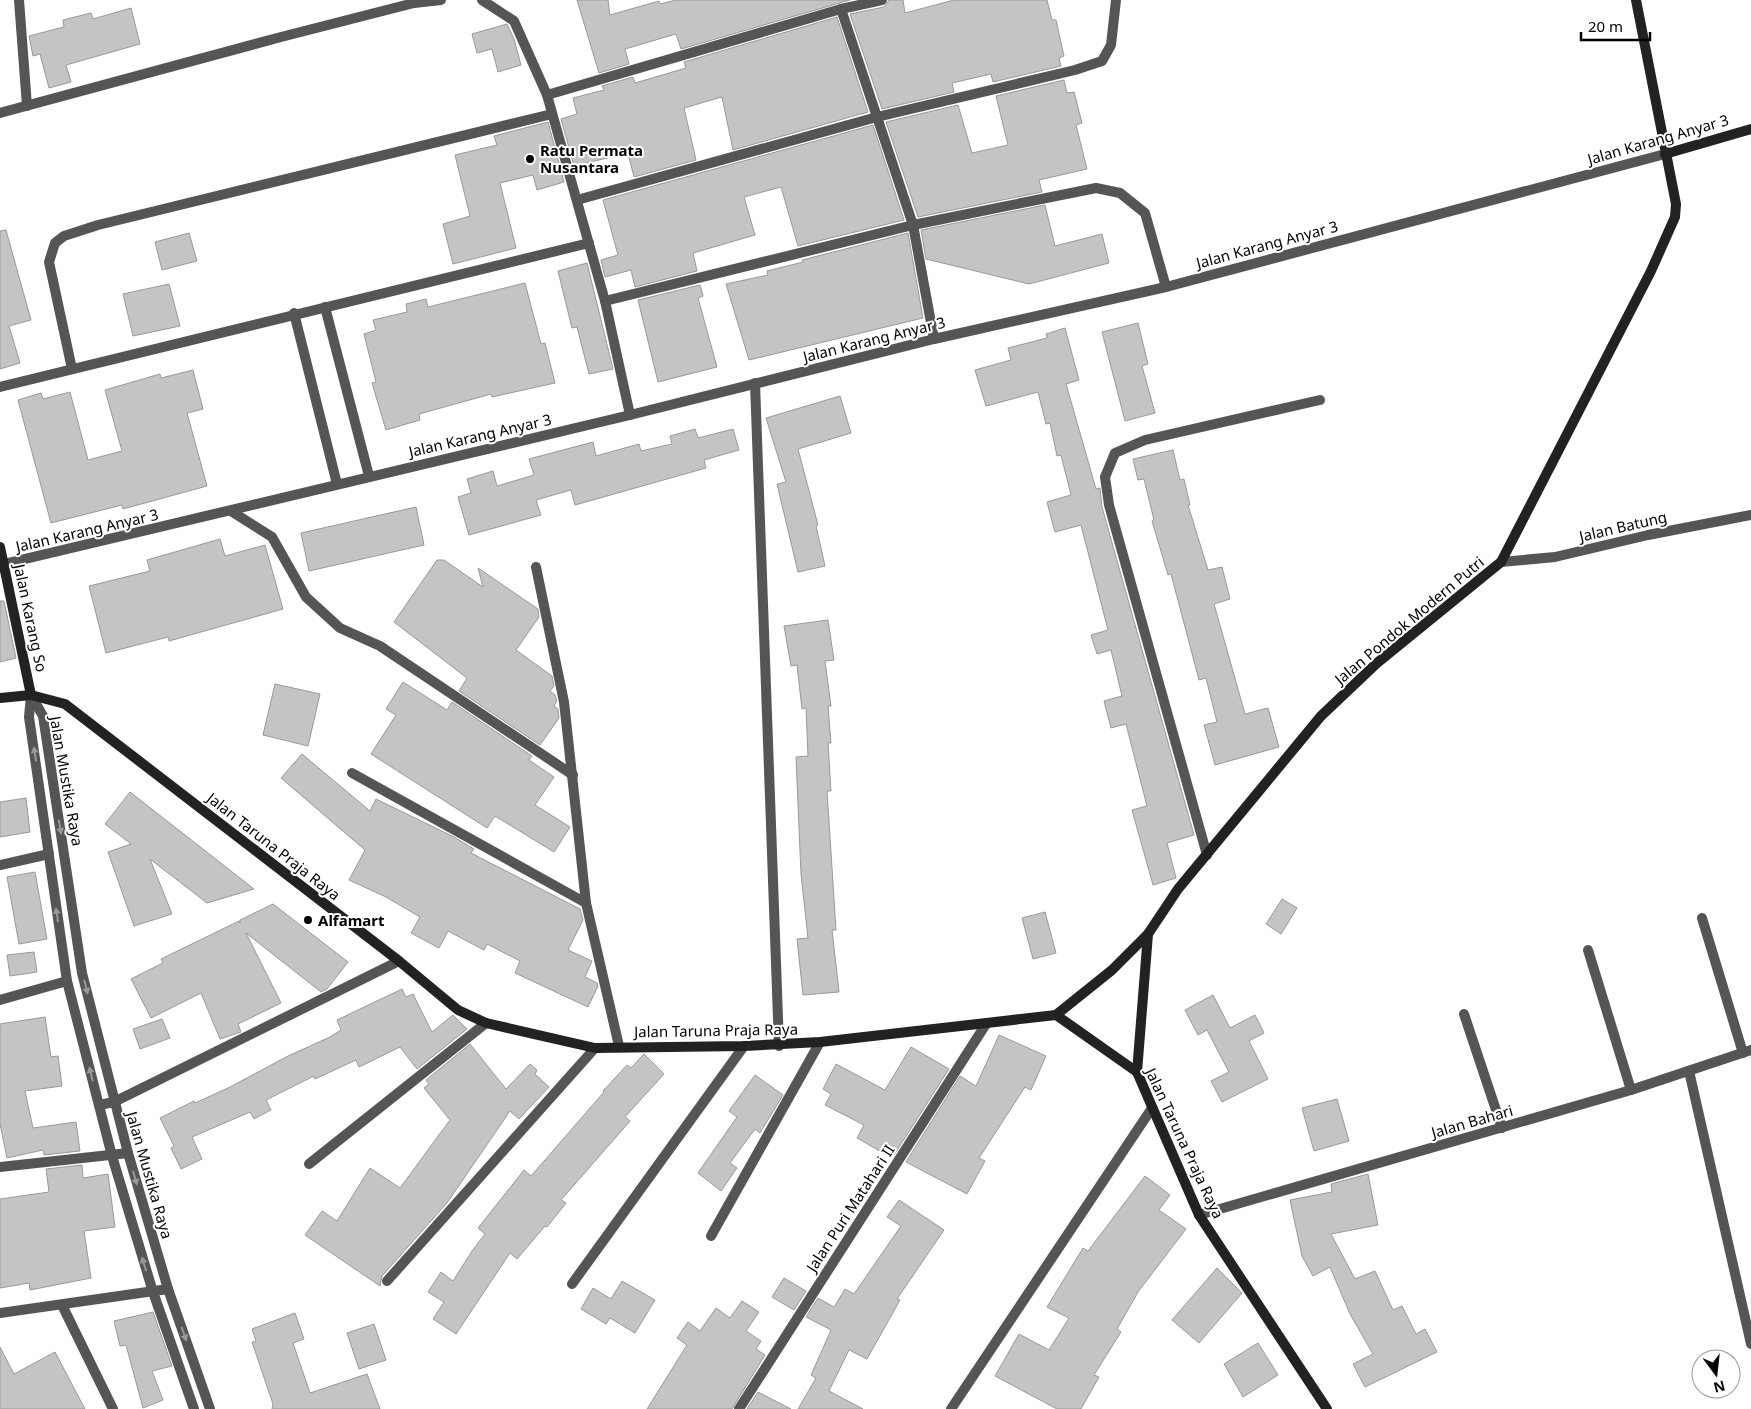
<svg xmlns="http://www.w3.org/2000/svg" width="1751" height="1409" viewBox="0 0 1751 1409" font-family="'Noto Sans',sans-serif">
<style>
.building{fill:#c4c4c4;stroke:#999}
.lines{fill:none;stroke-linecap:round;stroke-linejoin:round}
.lane{stroke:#555;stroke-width:10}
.street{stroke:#555;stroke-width:10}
.secondary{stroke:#222;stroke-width:10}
.oneway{fill:#999}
.poi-dot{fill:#000;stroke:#fff;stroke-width:2}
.labels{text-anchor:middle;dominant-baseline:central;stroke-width:4;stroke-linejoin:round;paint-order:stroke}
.street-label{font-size:15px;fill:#000;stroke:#fff}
.poi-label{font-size:15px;font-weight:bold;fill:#000;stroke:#fff;text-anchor:start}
</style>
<rect width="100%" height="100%" fill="#fff"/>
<!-- building -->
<g class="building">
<polygon points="577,0 608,0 610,15 659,1 660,4 676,0 850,0 681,49 676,34 625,49 629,64 599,73"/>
<polygon points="889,0 903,0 905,13 954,0 1047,0 1052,20 1056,20 1064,56 1059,58 1061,66 993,82 991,74 952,83 954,92 882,109 850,14 884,7"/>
<polygon points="131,8 140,44 66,65 71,82 49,88 40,54 33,56 29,36 64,27 63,20 91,13 93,19"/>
<polygon points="837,17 868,112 733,150 722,97 684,108 696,160 634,177 628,153 574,166 561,119 577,114 573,98 604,90 602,86 633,77 635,83 686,68 684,62"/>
<polygon points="507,24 514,39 521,65 498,72 492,49 477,53 472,34"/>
<polygon points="1064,80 1067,93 1074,92 1082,123 1076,125 1087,169 1039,180 1042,192 918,217 886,122 958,105 972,153 1008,145 996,96"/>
<polygon points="548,122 564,182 537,190 533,175 500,183 516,248 453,264 443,224 470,216 455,155 497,145 494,136"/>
<polygon points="873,125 904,220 798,246 781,187 744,197 755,235 693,253 697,271 635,287 631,270 605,277 601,260 618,255 603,200"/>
<polygon points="1045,205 1055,246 1102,234 1109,263 1029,284 926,259 921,230"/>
<polygon points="6,230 31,320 9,326 20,363 0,369 0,231"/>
<polygon points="189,233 197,261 162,270 155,242"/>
<polygon points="908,233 923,318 749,360 726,284 768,275 767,271 803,262 802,260"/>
<polygon points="587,263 613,369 589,374 577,327 572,328 558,271"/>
<polygon points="525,283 541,344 545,343 555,383 492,397 491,394 419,414 420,420 386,430 372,383 376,382 364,334 376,330 373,320 407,312 406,304 426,299 428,307"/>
<polygon points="169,284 180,326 133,336 123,294"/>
<polygon points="700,285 703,296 698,298 717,367 658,382 638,300"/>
<polygon points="1138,323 1148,364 1142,366 1155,413 1125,421 1102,332"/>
<polygon points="1065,328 1079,380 1066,384 1096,489 1100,488 1102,507 1194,835 1167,843 1176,878 1153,885 1132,810 1147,806 1126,724 1111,728 1104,701 1122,696 1111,650 1097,654 1091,635 1108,630 1081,525 1055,532 1047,502 1071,495 1061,455 1057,456 1050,423 1046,424 1038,392 986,406 975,370 1011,360 1008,348 1047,338 1046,334"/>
<polygon points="193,370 203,409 187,413 207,486 123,509 122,505 51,523 18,400 41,393 43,399 70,392 88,460 122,451 105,390 160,374 161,378"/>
<polygon points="840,396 851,433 798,449 818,525 816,526 825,566 798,572 777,484 786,482 766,418"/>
<polygon points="695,429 698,438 733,429 739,450 704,460 706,468 575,505 571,490 536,500 541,515 469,535 458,497 471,493 467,479 493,471 497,486 534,475 529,459 593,442 596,456 639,444 641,451 672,444 670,436"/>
<polygon points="1173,450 1180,480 1184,479 1190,505 1188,505 1208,570 1222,567 1230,599 1214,604 1245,714 1268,708 1279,747 1215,765 1204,725 1217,722 1206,678 1199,680 1171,574 1168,575 1152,521 1154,520 1144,479 1138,480 1133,459"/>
<polygon points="416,507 424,545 309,571 301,533"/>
<polygon points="220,539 225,556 265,545 283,609 169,641 168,637 106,653 89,586 150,571 147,560"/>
<polygon points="437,560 444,560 483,587 478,568 538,609 539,617 516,650 552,676 554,686 550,691 555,695 557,701 554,706 558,709 559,718 540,745 459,691 467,678 394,622"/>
<polygon points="0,601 4,601 16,658 0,662"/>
<polygon points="828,620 834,660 825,661 831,706 828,706 831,743 828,743 831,791 827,791 836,930 832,930 839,992 803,995 797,939 808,938 801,874 796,757 808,756 806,708 802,709 797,665 791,666 784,626"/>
<polygon points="403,682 447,710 452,702 532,756 529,760 554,777 535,805 570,827 554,852 495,816 487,828 371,754 396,715 386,709"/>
<polygon points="275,684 320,694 308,746 263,735"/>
<polygon points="302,754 370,811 376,799 454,837 474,849 471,853 580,909 583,920 568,950 592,961 585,977 597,983 598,986 588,1007 515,973 520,961 487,944 484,950 448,931 439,948 411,933 420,917 386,897 349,880 365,850 281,778"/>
<polygon points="130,792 254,889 207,903 150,859 172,914 134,926 108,852 131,844 105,824"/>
<polygon points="26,798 30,832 0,837 0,802"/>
<polygon points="35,872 47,939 19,944 7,877"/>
<polygon points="1282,899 1297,908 1281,934 1266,924"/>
<polygon points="273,904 348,962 327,989 321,992 246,933 281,1003 238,1024 241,1032 220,1039 201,993 151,1018 131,979 163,963 161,959 239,921 240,923 240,920"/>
<polygon points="1045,912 1056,953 1033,959 1022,918"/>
<polygon points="34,952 37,972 10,976 7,955"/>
<polygon points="402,989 406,997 413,994 432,1032 453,1015 467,1029 417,1069 400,1047 359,1067 356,1060 315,1079 314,1076 266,1100 271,1110 254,1119 250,1112 192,1137 202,1159 181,1169 171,1148 174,1146 160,1118 194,1101 195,1103 230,1087 288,1056 330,1037 341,1030 337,1020"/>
<polygon points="1213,995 1230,1028 1255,1015 1264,1033 1249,1041 1268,1079 1222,1102 1211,1081 1229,1072 1207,1030 1198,1035 1185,1010"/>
<polygon points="45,1017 51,1057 58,1056 62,1086 25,1091 33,1128 76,1122 80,1151 44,1155 43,1150 7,1158 0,1124 0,1024"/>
<polygon points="162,1019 170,1038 140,1049 133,1029"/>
<polygon points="999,1035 1046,1056 1031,1090 1025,1087 979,1158 985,1161 967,1194 906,1162 960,1076 976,1086"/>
<polygon points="470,1044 506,1089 530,1064 537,1070 535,1074 549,1087 519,1119 510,1111 447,1203 382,1276 380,1286 305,1235 322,1211 337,1221 370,1168 400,1188 450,1120 424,1088 429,1084 426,1080"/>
<polygon points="911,1047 949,1069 894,1155 891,1154 890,1157 857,1138 864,1125 825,1105 831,1094 823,1089 836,1064 885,1090"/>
<polygon points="644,1054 664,1074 625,1117 630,1121 561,1200 566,1203 547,1227 545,1226 517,1259 510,1253 456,1334 433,1319 444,1302 428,1292 441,1272 453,1281 472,1251 485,1234 478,1228 524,1170 531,1176 604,1092 603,1091 627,1065 631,1068"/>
<polygon points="755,1075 783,1095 760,1133 755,1129 730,1163 737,1168 721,1191 698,1173 737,1117 729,1111"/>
<polygon points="1337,1099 1349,1141 1314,1151 1302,1108"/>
<polygon points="82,1165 83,1178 108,1174 115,1227 84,1231 91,1278 30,1290 29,1283 0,1288 0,1199 49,1192 46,1169"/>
<polygon points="1368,1174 1378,1225 1331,1234 1355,1279 1375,1271 1393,1310 1402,1306 1416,1334 1425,1329 1437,1352 1365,1387 1353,1364 1373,1354 1350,1314 1330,1267 1313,1276 1302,1256 1290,1200 1332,1192 1331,1184"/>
<polygon points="1145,1176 1170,1195 1159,1210 1186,1229 1138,1292 1117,1329 1121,1332 1094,1375 1099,1377 1081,1409 1057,1409 995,1376 1019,1334 1049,1350 1069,1318 1047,1307 1083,1248 1088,1251"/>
<polygon points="899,1200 944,1230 897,1299 900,1300 867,1359 849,1350 829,1391 863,1409 798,1409 816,1378 811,1375 831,1330 806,1317 818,1298 834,1307 845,1289 854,1294 901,1226 887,1217"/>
<polygon points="1217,1268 1242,1293 1199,1343 1172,1320"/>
<polygon points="784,1278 806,1291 794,1310 772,1297"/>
<polygon points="622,1281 655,1300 635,1333 610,1318 606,1324 581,1309 593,1288 611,1299"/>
<polygon points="742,1301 759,1312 746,1331 761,1341 756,1349 765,1355 732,1409 647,1409 687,1345 677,1338 688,1322 700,1331 716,1308 730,1318"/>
<polygon points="153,1312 172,1366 152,1371 163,1400 143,1408 126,1345 120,1346 114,1321"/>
<polygon points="295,1313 304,1339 293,1343 310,1393 367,1374 380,1409 272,1409 273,1404 252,1342 256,1341 252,1329"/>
<polygon points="374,1324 386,1360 359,1369 347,1333"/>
<polygon points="1258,1343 1278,1375 1243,1397 1224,1364"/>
<polygon points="0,1347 14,1374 55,1352 85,1409 0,1409"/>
<polygon points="758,1392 791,1409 747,1409"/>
</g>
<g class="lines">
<!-- lane -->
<polyline class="lane" points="711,1236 820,1042"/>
<!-- street -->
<g class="street">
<polyline points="19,0 27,106"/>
<polyline points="482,0 514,21 547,95"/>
<polyline points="841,9 913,225 934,339"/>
<polyline points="0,113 281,37 414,3 441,0"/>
<polyline points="577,200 877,117 1075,70 1102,61 1111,45 1116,0"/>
<polyline points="605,301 913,225 1096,188 1120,193 1145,213 1166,287"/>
<polyline points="325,307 369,476"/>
<polyline points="294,313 337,484"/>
<polyline points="72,369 49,262 55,243 64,236 98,225 552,114"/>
<polyline points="755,383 779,1046"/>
<polyline points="0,387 589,243"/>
<polyline points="630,415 605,301 547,95 841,9 882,0"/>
<polyline points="231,511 272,537 306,597 340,628 380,646 573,775"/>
<polyline points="1501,562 1555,557 1648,535 1751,515"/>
<polyline points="0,565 630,415 934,339 1166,287 1665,154"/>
<polyline points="536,567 564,702 586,903 619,1046"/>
<polyline points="31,695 43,716 82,973 128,1153 168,1289 210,1409"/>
<polyline points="31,696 29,717 67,981 112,1156 153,1292 194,1409"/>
<polyline points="352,773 586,903"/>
<polyline points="1207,855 1109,505 1105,477 1115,453 1145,440 1320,400"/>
<polyline points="0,865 49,854"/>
<polyline points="1702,918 1743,1053"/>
<polyline points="1588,950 1631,1090"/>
<polyline points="0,1000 67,981"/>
<polyline points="1464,1014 1502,1128"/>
<polyline points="1689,1071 1751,1344"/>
<polyline points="99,1105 114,1102 399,961"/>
<polyline points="309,1164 486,1023"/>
<polyline points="0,1167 128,1153"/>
<polyline points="1199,1215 1631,1090 1751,1050"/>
<polyline points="387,1281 595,1048"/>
<polyline points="572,1284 744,1046"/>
<polyline points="62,1305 113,1409"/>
<polyline points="0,1313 168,1289"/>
<polyline points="739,1409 986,1024"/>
<polyline points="951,1409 1152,1108"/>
</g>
<!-- secondary -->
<g class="secondary">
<polyline points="1665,154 1751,129"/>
<polyline points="0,547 31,695"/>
<polyline points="0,698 31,695 65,704 399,961 458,1010 486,1023 595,1048 744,1046 820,1042 1056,1015 1137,1072 1199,1215 1327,1409"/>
<polyline points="1056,1015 1112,970 1148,934 1178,889 1321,716 1377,663 1501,562 1651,271 1675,217 1676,204 1636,0"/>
<polyline points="1137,1072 1148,934"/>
</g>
</g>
<!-- one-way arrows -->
<defs><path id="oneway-solid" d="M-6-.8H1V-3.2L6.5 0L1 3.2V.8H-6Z" transform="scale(1.25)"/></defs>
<g class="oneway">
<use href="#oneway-solid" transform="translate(35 754) rotate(-98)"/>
<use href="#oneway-solid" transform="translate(60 827) rotate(81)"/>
<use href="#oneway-solid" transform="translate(57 915) rotate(-98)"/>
<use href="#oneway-solid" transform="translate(86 987) rotate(76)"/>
<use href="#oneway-solid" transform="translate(91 1074) rotate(-104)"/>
<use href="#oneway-solid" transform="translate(135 1178) rotate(74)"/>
<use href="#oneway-solid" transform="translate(144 1264) rotate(-107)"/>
<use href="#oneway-solid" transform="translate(184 1334) rotate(70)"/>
</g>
<!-- markers -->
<g class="poi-dot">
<circle cx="530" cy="159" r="5"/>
<circle cx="308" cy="920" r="5"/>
</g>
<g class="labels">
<!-- street labels -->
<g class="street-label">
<text transform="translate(1658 139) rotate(-16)">Jalan Karang Anyar 3</text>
<text transform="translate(1267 244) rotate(-15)">Jalan Karang Anyar 3</text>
<text transform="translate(874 339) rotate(-14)">Jalan Karang Anyar 3</text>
<text transform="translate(480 435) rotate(-13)">Jalan Karang Anyar 3</text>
<text transform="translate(1623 526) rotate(-13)">Jalan Batung</text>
<text transform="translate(87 530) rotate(-13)">Jalan Karang Anyar 3</text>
<text transform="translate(31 618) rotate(78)">Jalan Karang So</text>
<text transform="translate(1409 620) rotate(-40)">Jalan Pondok Modern Putri</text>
<text transform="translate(67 781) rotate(80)">Jalan Mustika Raya</text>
<text transform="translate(274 846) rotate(38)">Jalan Taruna Praja Raya</text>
<text transform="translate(716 1030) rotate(-1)">Jalan Taruna Praja Raya</text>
<text transform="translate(1472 1121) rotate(-16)">Jalan Bahari</text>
<text transform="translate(1185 1143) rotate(65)">Jalan Taruna Praja Raya</text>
<text transform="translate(150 1175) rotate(74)">Jalan Mustika Raya</text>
<text transform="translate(850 1208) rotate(-57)">Jalan Puri Matahari II</text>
</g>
<!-- poi labels -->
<g class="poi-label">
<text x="540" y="150">Ratu Permata<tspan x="540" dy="17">Nusantara</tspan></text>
<text x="318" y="920">Alfamart</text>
</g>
</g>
<!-- north arrow -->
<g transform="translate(1716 1374) rotate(165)"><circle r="24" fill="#ffffff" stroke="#999999"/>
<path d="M0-4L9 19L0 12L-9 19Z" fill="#000000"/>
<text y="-8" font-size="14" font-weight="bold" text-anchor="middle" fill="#000000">N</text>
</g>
<!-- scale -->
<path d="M1581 32v8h69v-8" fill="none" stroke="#000000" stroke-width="2.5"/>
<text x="1588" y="32" font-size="15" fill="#000000" stroke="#ffffff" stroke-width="4" paint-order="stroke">20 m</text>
</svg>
